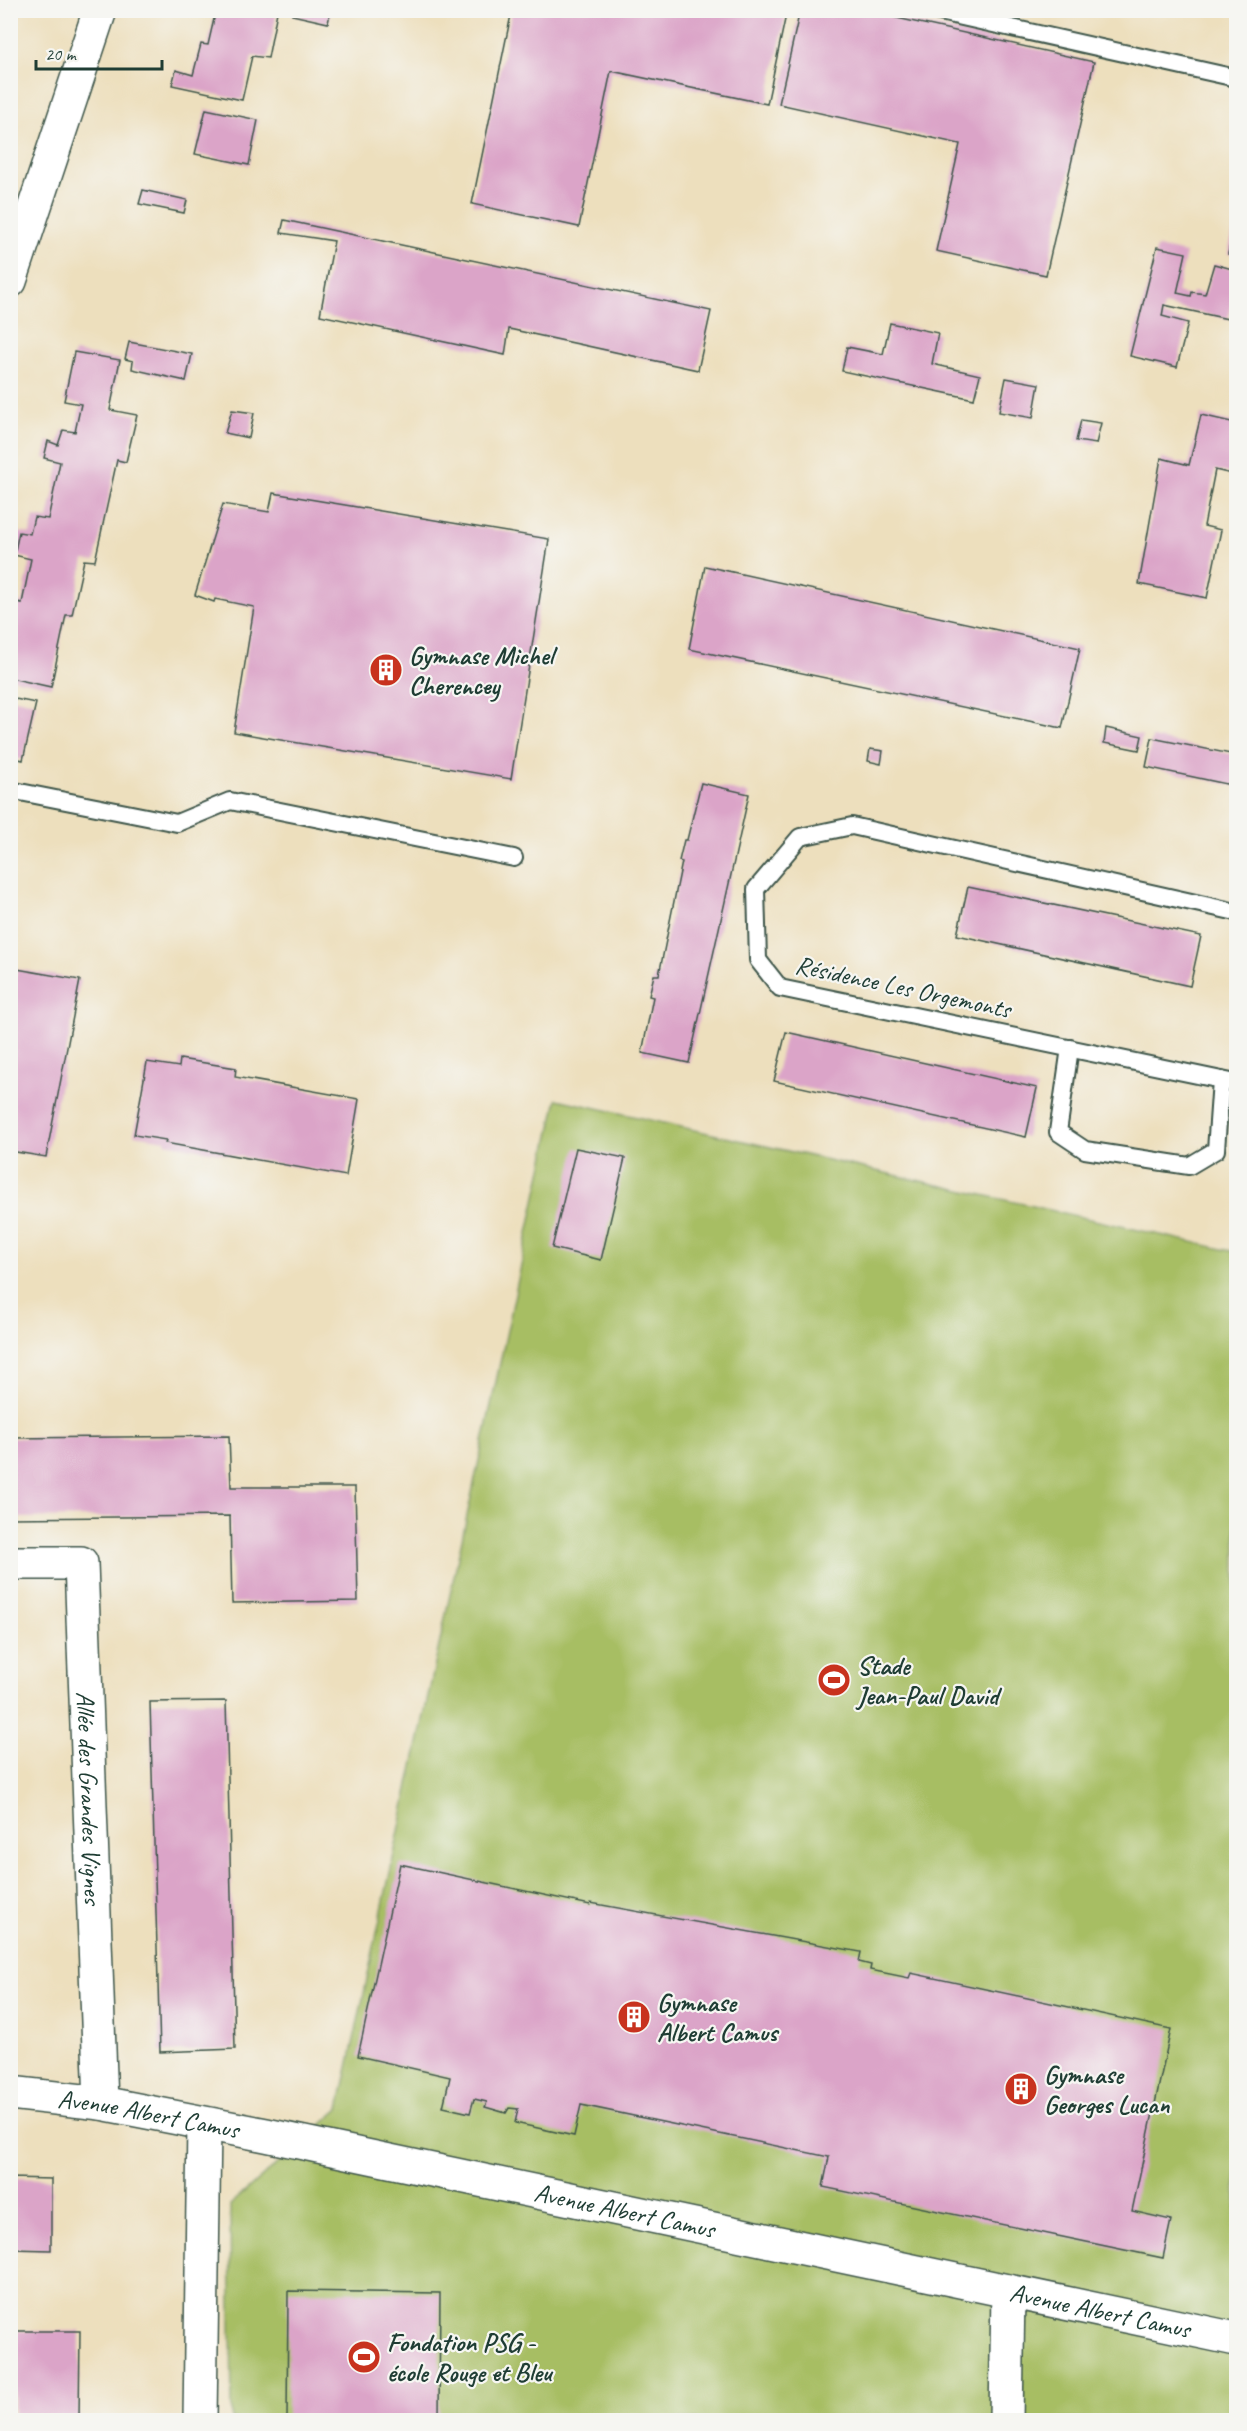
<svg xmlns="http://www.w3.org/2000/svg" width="1247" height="2431" viewBox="0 0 1247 2431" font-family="Caveat,sans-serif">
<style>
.green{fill:#a7be63;stroke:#637e4c;stroke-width:1.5}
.building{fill:#dba4c8}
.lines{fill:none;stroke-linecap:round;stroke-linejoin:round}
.service-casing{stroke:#3e5549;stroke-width:20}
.minor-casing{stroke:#3e5549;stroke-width:36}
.service{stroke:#fff;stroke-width:16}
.minor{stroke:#fff;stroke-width:33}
.labels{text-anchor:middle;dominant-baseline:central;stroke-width:4.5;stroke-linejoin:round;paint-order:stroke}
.poi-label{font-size:26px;font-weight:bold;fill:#1f3d34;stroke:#f6f6f2;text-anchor:start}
.street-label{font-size:26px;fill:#1f3d34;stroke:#f6f6f2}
</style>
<rect width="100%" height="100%" fill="#f6f6f2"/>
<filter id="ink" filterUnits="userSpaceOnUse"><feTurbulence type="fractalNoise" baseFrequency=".0167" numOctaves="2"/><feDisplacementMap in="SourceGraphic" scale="12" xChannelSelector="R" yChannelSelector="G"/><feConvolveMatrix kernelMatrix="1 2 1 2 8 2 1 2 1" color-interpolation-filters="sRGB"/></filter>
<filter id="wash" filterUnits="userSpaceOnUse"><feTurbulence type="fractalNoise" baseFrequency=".008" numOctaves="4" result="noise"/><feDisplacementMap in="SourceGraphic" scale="24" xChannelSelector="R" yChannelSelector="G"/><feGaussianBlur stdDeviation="1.35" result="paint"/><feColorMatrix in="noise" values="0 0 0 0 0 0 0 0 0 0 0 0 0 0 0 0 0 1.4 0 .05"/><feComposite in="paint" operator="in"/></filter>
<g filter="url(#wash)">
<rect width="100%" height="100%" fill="#eddfbd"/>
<!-- green -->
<polygon class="green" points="557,1099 1236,1252 1236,2420 232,2420 230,2205 339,2109"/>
<g id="blocks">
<!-- building -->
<g class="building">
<polygon points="216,10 270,10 277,12 268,58 252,56 242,100 172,85 176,70 193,75 201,44 208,45"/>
<polygon points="293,10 331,10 328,23 292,15"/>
<polygon points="512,10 787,10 767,104 611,71 579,227 472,204"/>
<polygon points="800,10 861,10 1094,62 1046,275 936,251 960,144 779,104"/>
<polygon points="206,109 258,120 249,165 195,154"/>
<polygon points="143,190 187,200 184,213 139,204"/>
<polygon points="1236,218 1236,255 1228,254"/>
<polygon points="284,220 711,311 698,370 509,329 505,355 320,315 334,241 281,233"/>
<polygon points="1157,247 1186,253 1177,293 1191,296 1192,292 1205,294 1214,264 1236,270 1236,282 1228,319 1164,305 1162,316 1188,323 1177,367 1130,356"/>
<polygon points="890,323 938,333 932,364 980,375 974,399 842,371 847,347 883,354"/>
<polygon points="129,342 192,354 186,381 132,369 133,361 125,359"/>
<polygon points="74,352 120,360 110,410 137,415 126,462 117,460 95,561 84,560 72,615 66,615 51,687 10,678 10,610 12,601 22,603 31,559 14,555 19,532 30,534 34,517 48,519 60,462 44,458 48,441 58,445 63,430 75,432 81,404 64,401"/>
<polygon points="1006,378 1039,384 1033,418 999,412"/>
<polygon points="232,410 254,413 249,438 225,433"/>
<polygon points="1201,415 1236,423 1236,475 1215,470 1204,526 1221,530 1207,598 1139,584 1161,458 1189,465"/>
<polygon points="1081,420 1101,423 1096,444 1076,441"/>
<polygon points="273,493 549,539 511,779 234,732 254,607 215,599 214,602 195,595 223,504 269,512"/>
<polygon points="705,566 1080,648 1062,728 689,649"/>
<polygon points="10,698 36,703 23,760 10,757"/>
<polygon points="1106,728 1142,736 1139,750 1104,743"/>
<polygon points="1152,738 1236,755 1236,786 1146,767"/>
<polygon points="870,749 883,751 881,764 868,761"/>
<polygon points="701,783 749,794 689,1063 642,1053 653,997 649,996 654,975 659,975 682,862 679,861 684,840 687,840"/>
<polygon points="968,887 1201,936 1190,986 957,935"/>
<polygon points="17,969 80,980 46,1157 10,1151 10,1000"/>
<polygon points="786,1032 1037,1088 1026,1137 774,1081"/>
<polygon points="180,1059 236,1068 235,1077 359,1099 346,1176 165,1143 166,1140 134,1135 147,1062 179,1067"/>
<polygon points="576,1148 625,1158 601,1260 552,1248"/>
<polygon points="229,1436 231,1487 355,1487 358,1601 232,1603 230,1516 10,1518 10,1438"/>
<polygon points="226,1701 235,2049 160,2052 150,1702"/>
<polygon points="400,1864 590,1905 591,1903 861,1952 859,1962 871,1965 870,1970 909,1978 911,1973 1171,2029 1132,2211 1171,2220 1163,2258 823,2187 829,2157 581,2105 574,2136 515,2123 518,2109 509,2108 506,2113 485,2107 487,2102 474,2099 470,2113 443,2107 450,2077 358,2056"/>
<polygon points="10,2178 51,2179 51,2250 10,2249"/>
<polygon points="288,2291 440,2293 439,2420 287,2420"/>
<polygon points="14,2331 80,2331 79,2420 14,2420"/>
</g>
</g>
</g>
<g filter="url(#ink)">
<use href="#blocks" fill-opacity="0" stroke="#3e5549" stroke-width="1.5"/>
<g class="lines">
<defs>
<g id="service">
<polyline points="931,10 1236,78"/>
<polyline points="10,790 177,823 230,801 514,858"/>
<polyline points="1236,912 852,826 800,837 756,889 758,960 780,988 1236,1083"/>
<polyline points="1070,1048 1058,1132 1085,1150 1189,1166 1216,1150 1221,1080"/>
</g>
<g id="minor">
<polyline points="10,281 100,10"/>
<path id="s1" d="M10,1563H81L101,2103"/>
<path id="s2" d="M10,2093L101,2103L266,2135L1236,2339"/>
<polyline points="200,2420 204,2124"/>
<polyline points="1006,2420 1008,2291"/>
</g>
</defs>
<!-- service casing -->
<use href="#service" class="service-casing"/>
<!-- minor casing -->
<use href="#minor" class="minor-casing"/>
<!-- service -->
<use href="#service" class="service"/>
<!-- minor -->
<use href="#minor" class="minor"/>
</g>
</g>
<!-- icons -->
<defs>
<symbol id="building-disc" viewBox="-11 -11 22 22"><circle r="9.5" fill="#c8321e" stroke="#f6f6f2"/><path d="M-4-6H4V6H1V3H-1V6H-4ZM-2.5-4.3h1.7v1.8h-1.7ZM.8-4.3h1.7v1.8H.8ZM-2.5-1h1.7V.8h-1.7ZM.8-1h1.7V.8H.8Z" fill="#fff"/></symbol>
<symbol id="stadium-disc" viewBox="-11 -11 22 22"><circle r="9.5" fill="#c8321e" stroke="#f6f6f2"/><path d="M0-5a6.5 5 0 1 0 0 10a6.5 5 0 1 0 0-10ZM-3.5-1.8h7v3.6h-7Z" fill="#fff"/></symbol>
</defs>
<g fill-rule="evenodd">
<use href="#building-disc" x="367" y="651" width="38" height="38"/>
<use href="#stadium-disc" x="815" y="1661" width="38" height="38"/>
<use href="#building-disc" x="615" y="1998" width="38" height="38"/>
<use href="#building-disc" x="1002" y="2070" width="38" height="38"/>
<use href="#stadium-disc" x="345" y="2338" width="38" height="38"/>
</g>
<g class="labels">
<!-- poi labels -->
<g class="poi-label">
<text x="409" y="655">Gymnase Michel<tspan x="409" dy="30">Cherencey</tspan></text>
<text x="857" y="1665">Stade<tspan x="857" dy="30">Jean-Paul David</tspan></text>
<text x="657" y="2002">Gymnase<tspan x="657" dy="30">Albert Camus</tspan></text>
<text x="1044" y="2074">Gymnase<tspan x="1044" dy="30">Georges Lucan</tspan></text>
<text x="387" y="2342">Fondation PSG -<tspan x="387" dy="30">école Rouge et Bleu</tspan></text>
</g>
<!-- street labels -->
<g class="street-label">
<text transform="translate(903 987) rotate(12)">Résidence Les Orgemonts</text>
<text stroke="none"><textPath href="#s1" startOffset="306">Allée des Grandes Vignes</textPath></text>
<text stroke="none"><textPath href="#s2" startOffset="140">Avenue Albert Camus</textPath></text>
<text stroke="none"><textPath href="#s2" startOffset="626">Avenue Albert Camus</textPath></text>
<text stroke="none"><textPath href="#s2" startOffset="1112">Avenue Albert Camus</textPath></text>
</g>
</g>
<!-- margin -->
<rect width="1247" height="2431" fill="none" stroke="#f6f6f2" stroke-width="36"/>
<!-- scale -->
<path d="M36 60v9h126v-9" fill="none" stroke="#1f3d34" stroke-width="3"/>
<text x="45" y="60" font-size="18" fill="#1f3d34" stroke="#f6f6f2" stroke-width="4.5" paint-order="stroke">20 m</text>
</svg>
